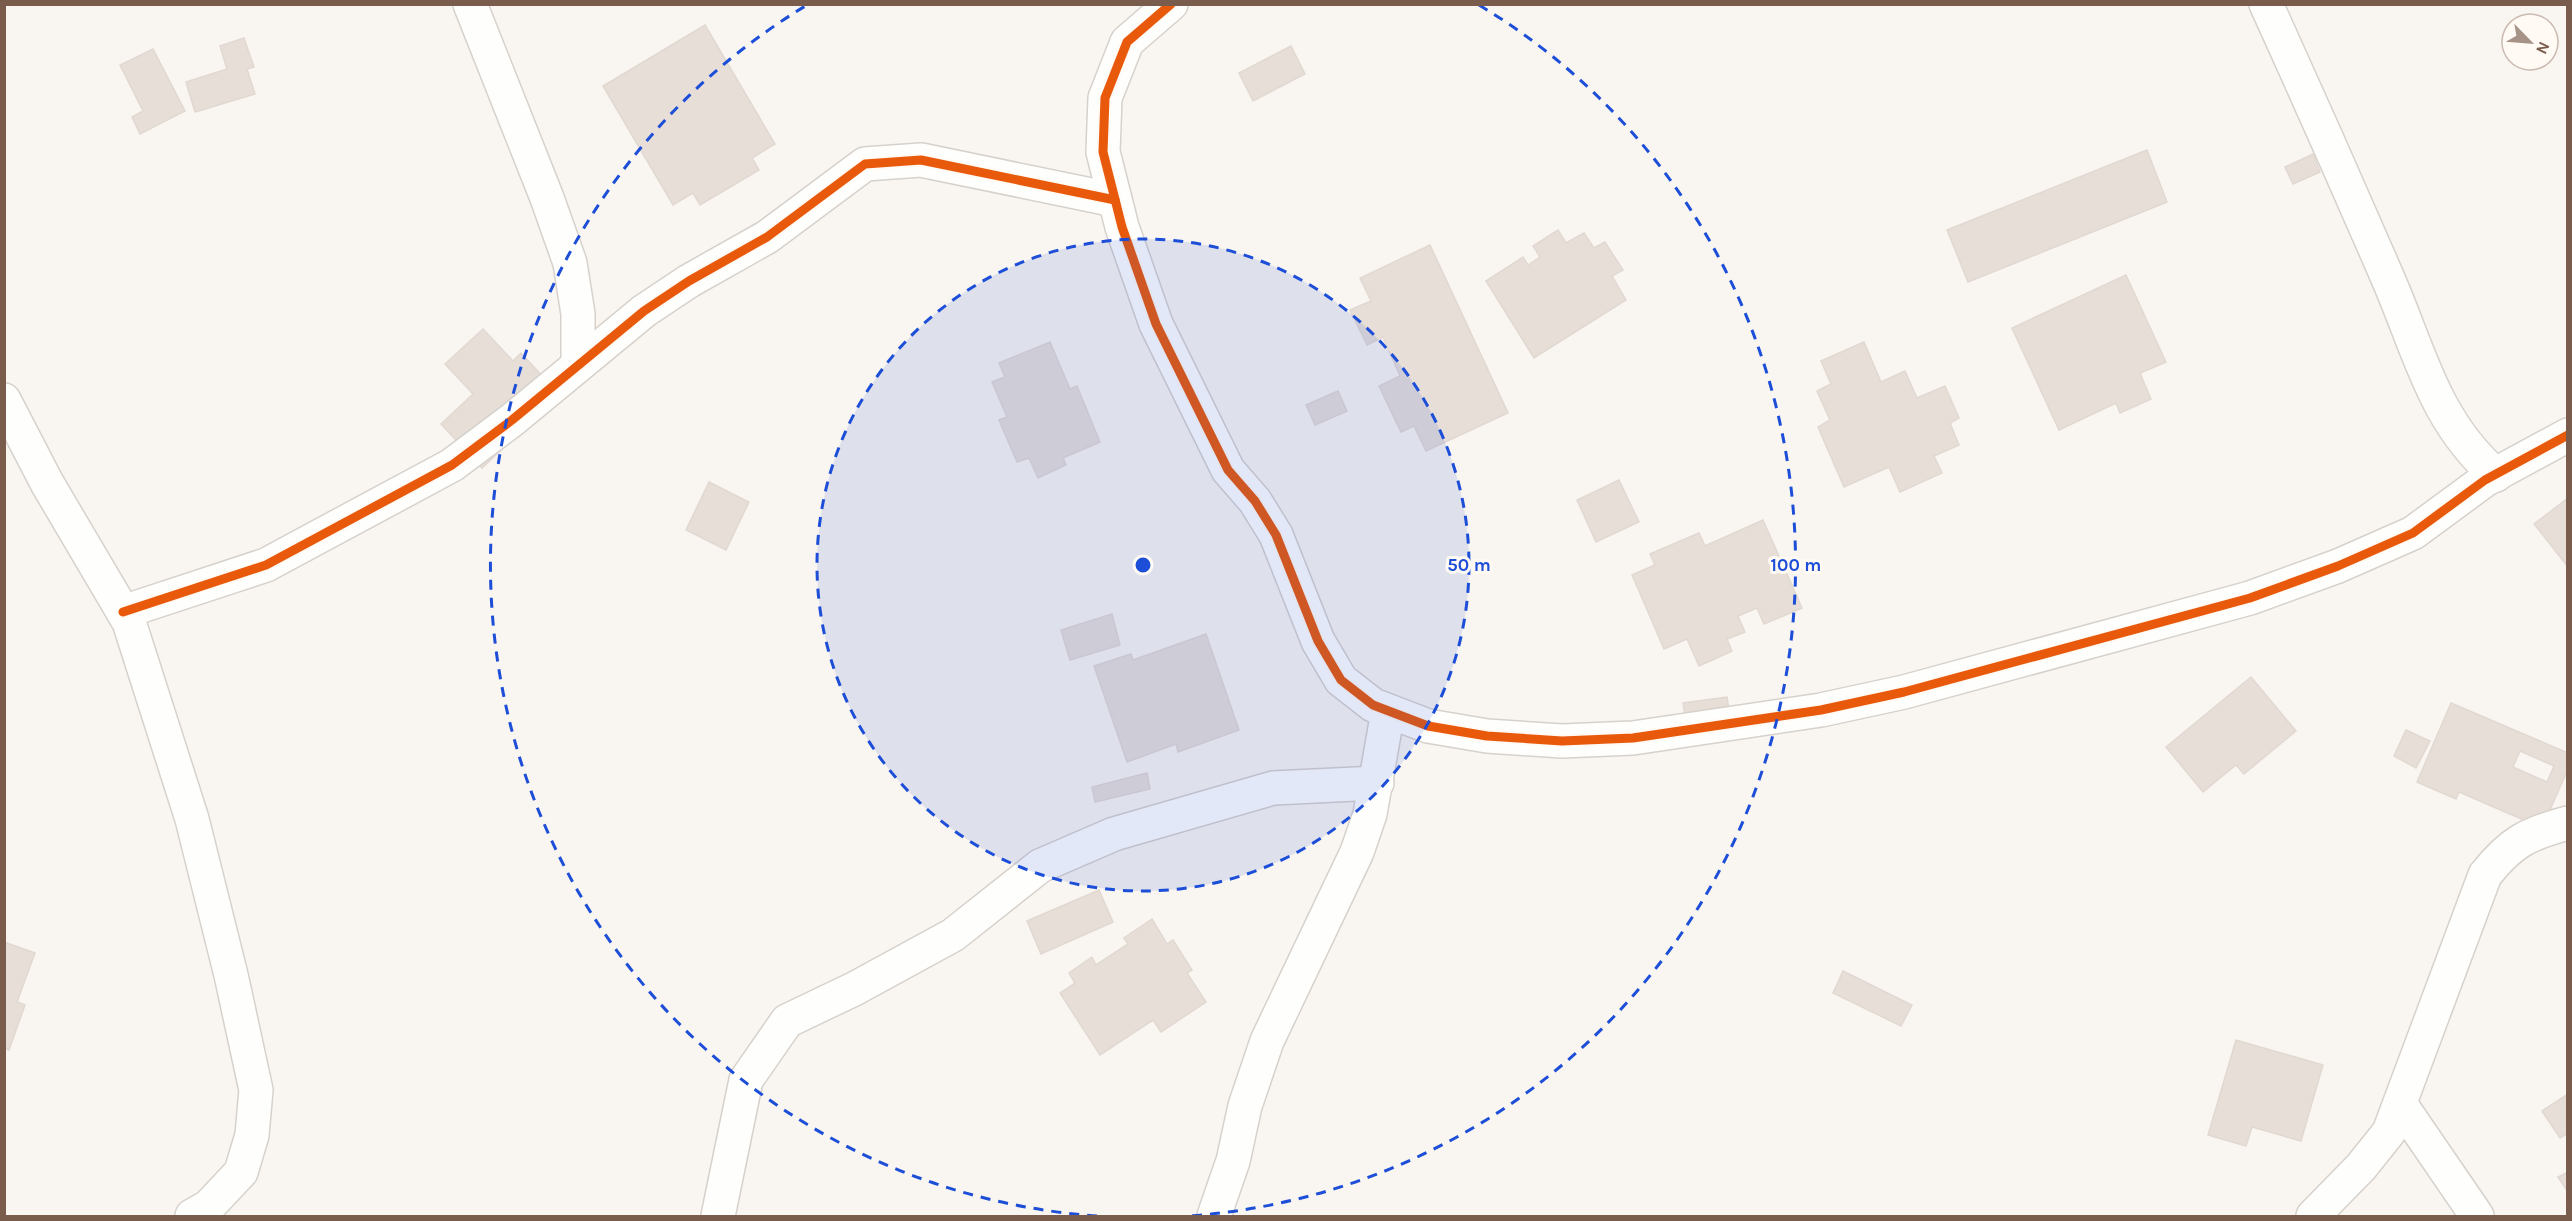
<svg xmlns="http://www.w3.org/2000/svg" width="2572" height="1221" viewBox="0 0 2572 1221" font-family="Karla,sans-serif">
<style>
.building{fill:#e6ded7;stroke:#e2d8d2;stroke-width:1.5;fill-rule:evenodd}
.lines{fill:none;stroke-linecap:round;stroke-linejoin:round}
.minor-casing{stroke:#d7d1cb;stroke-width:36}
.minor{stroke:#fefefd;stroke-width:33}
.cycleway-casing{stroke:#fffaf3;stroke-width:13}
.cycleway{stroke:#e8590c;stroke-width:9}
.ring{fill:none;stroke:#1d4ed8;stroke-width:3;stroke-dasharray:10 8}
.centre{fill:#1d4ed8;stroke:#fffaf3;stroke-width:3}
.ring-label{font-size:18px;text-anchor:middle;font-weight:bold;fill:#1d4ed8;stroke:#fffaf3;stroke-width:6;stroke-linejoin:round;paint-order:stroke}
</style>
<rect width="100%" height="100%" fill="#f9f5f0"/>
<!-- building -->
<g class="building">
<polygon points="705,25 775,144 752,158 759,170 700,205 693,193 673,205 603,86"/>
<polygon points="244,38 254,67 247,69 255,94 195,112 186,82 227,69 220,46"/>
<polygon points="1291,46 1305,74 1253,101 1239,73"/>
<polygon points="153,49 185,111 140,134 132,117 143,111 120,65"/>
<polygon points="2147,150 2167,202 1968,282 1947,230"/>
<polygon points="2313,154 2320,172 2293,184 2285,167"/>
<polygon points="1558,230 1566,243 1584,233 1594,248 1605,242 1623,270 1612,276 1626,300 1534,358 1486,281 1523,257 1528,265 1540,257 1533,246"/>
<polygon points="1430,245 1508,413 1426,451 1414,426 1401,432 1379,386 1400,376 1383,337 1367,345 1350,310 1371,301 1360,278"/>
<polygon points="2126,275 2166,362 2140,373 2151,399 2120,413 2116,403 2059,430 2012,328"/>
<polygon points="483,329 513,361 521,353 560,395 482,468 441,424 473,394 445,364"/>
<polygon points="1050,342 1070,389 1077,386 1100,442 1063,458 1066,465 1038,478 1029,458 1017,462 999,420 1007,417 992,382 1005,377 999,363"/>
<polygon points="1864,342 1881,382 1905,371 1917,398 1945,386 1959,418 1950,423 1959,445 1934,456 1942,473 1900,492 1889,467 1844,487 1818,427 1830,420 1817,391 1831,384 1821,361"/>
<polygon points="1338,391 1347,411 1315,425 1306,405"/>
<polygon points="1619,480 1639,522 1596,542 1577,500"/>
<polygon points="709,482 749,502 726,550 686,530"/>
<polygon points="2568,498 2568,567 2534,524"/>
<polygon points="1763,520 1802,608 1764,624 1757,608 1738,616 1745,632 1727,639 1732,651 1699,666 1687,639 1664,649 1632,575 1655,565 1650,554 1699,533 1705,546"/>
<polygon points="1112,614 1120,645 1070,660 1061,630"/>
<polygon points="1206,634 1239,730 1178,752 1176,744 1127,762 1094,666 1131,654 1133,660"/>
<polygon points="2251,677 2296,731 2244,774 2236,765 2203,792 2166,747"/>
<polygon points="1727,697 1731,723 1687,729 1683,703"/>
<path d="M2451,703L2568,753V769L2542,828L2459,792L2456,799L2417,782ZM2520,751L2554,766L2547,782L2513,767Z"/>
<polygon points="2406,730 2430,741 2416,768 2394,756"/>
<polygon points="1147,773 1150,789 1095,802 1092,787"/>
<polygon points="1099,890 1113,922 1041,954 1027,921"/>
<polygon points="1152,919 1167,944 1173,940 1192,970 1187,973 1206,1002 1161,1032 1153,1020 1100,1055 1060,993 1075,983 1069,973 1092,957 1096,965 1128,944 1124,938"/>
<polygon points="4,942 35,953 17,1002 25,1005 9,1050 4,1048"/>
<polygon points="1843,971 1912,1005 1901,1026 1833,993"/>
<polygon points="2236,1040 2323,1065 2301,1141 2252,1127 2246,1146 2208,1135"/>
<polygon points="2568,1094 2568,1133 2560,1138 2542,1111"/>
<polygon points="2568,1172 2568,1192 2558,1177"/>
</g>
<g class="lines">
<defs>
<g id="minor">
<polyline points="470,4 547,198 570,263 578,314 578,363"/>
<polyline points="1171,4 1127,42 1105,98 1103,152 1122,227 1156,324 1228,470 1255,501 1276,535 1318,641 1341,680 1373,705 1428,726 1487,736 1562,741 1633,738 1821,710 1904,692 2250,598 2338,566 2413,533 2485,480 2568,435"/>
<path d="M2266,4C2307,94 2347,184 2386,274C2419,348 2432,419 2496,475"/>
<polyline points="4,400 47,483 129,622 192,819 231,975 256,1090 252,1135 241,1172 208,1207 192,1216"/>
<polyline points="123,612 266,565 452,465 512,420 644,311 689,281 767,237 865,164 921,160 1115,200"/>
<polyline points="2401,1105 2477,1216"/>
<polyline points="718,1216 746,1080 787,1021 854,989 953,935 1040,866 1114,834 1273,788 1377,783"/>
<polyline points="1214,1216 1233,1161 1245,1106 1267,1041 1357,852 1370,814 1388,711"/>
<path d="M2313,1216L2361,1167L2389,1132L2485,875C2511,842 2527,834 2568,823"/>
</g>
</defs>
<!-- minor casing -->
<use href="#minor" class="minor-casing"/>
<!-- minor -->
<use href="#minor" class="minor"/>
<defs>
<g id="cycleway">
<polyline points="1171,4 1127,42 1105,98 1103,152 1122,227 1156,324 1228,470 1255,501 1276,535 1318,641 1341,680 1373,705 1428,726 1487,736 1562,741 1633,738 1821,710 1904,692 2250,598 2338,566 2413,533 2485,480 2568,435"/>
<polyline points="123,612 266,565 452,465 512,420 644,311 689,281 767,237 865,164 921,160 1115,200"/>
</g>
</defs>
<!-- cycleway casing -->
<use href="#cycleway" class="cycleway-casing"/>
<!-- cycleway -->
<use href="#cycleway" class="cycleway"/>
</g>
<!-- distance rings -->
<circle cx="1143" cy="565" r="326" fill="#1d4ed8" fill-opacity=".12"/>
<g class="ring">
<circle cx="1143" cy="565" r="326"/>
<path d="M1097 1216A653 653 0 0 1 807 5M1479 5A653 653 0 0 1 1189 1216"/>
</g>
<circle cx="1143" cy="565" r="9" class="centre"/>
<g class="ring-label">
<text x="1469" y="571">50 m</text>
<text x="1796" y="571">100 m</text>
</g>
<!-- border -->
<rect width="2572" height="1221" fill="none" stroke="#7a5c4d" stroke-width="12"/>
<!-- north arrow -->
<g transform="translate(2530 42) rotate(115)"><circle r="28" fill="#fffaf3" stroke="#cabbb1" stroke-width="1.5"/>
<path d="M0-4.5L10 22L0 15L-10 22Z" fill="#a69286"/>
<text y="-9" font-size="16" font-weight="bold" text-anchor="middle" fill="#7a5c4d">N</text>
</g>
</svg>
